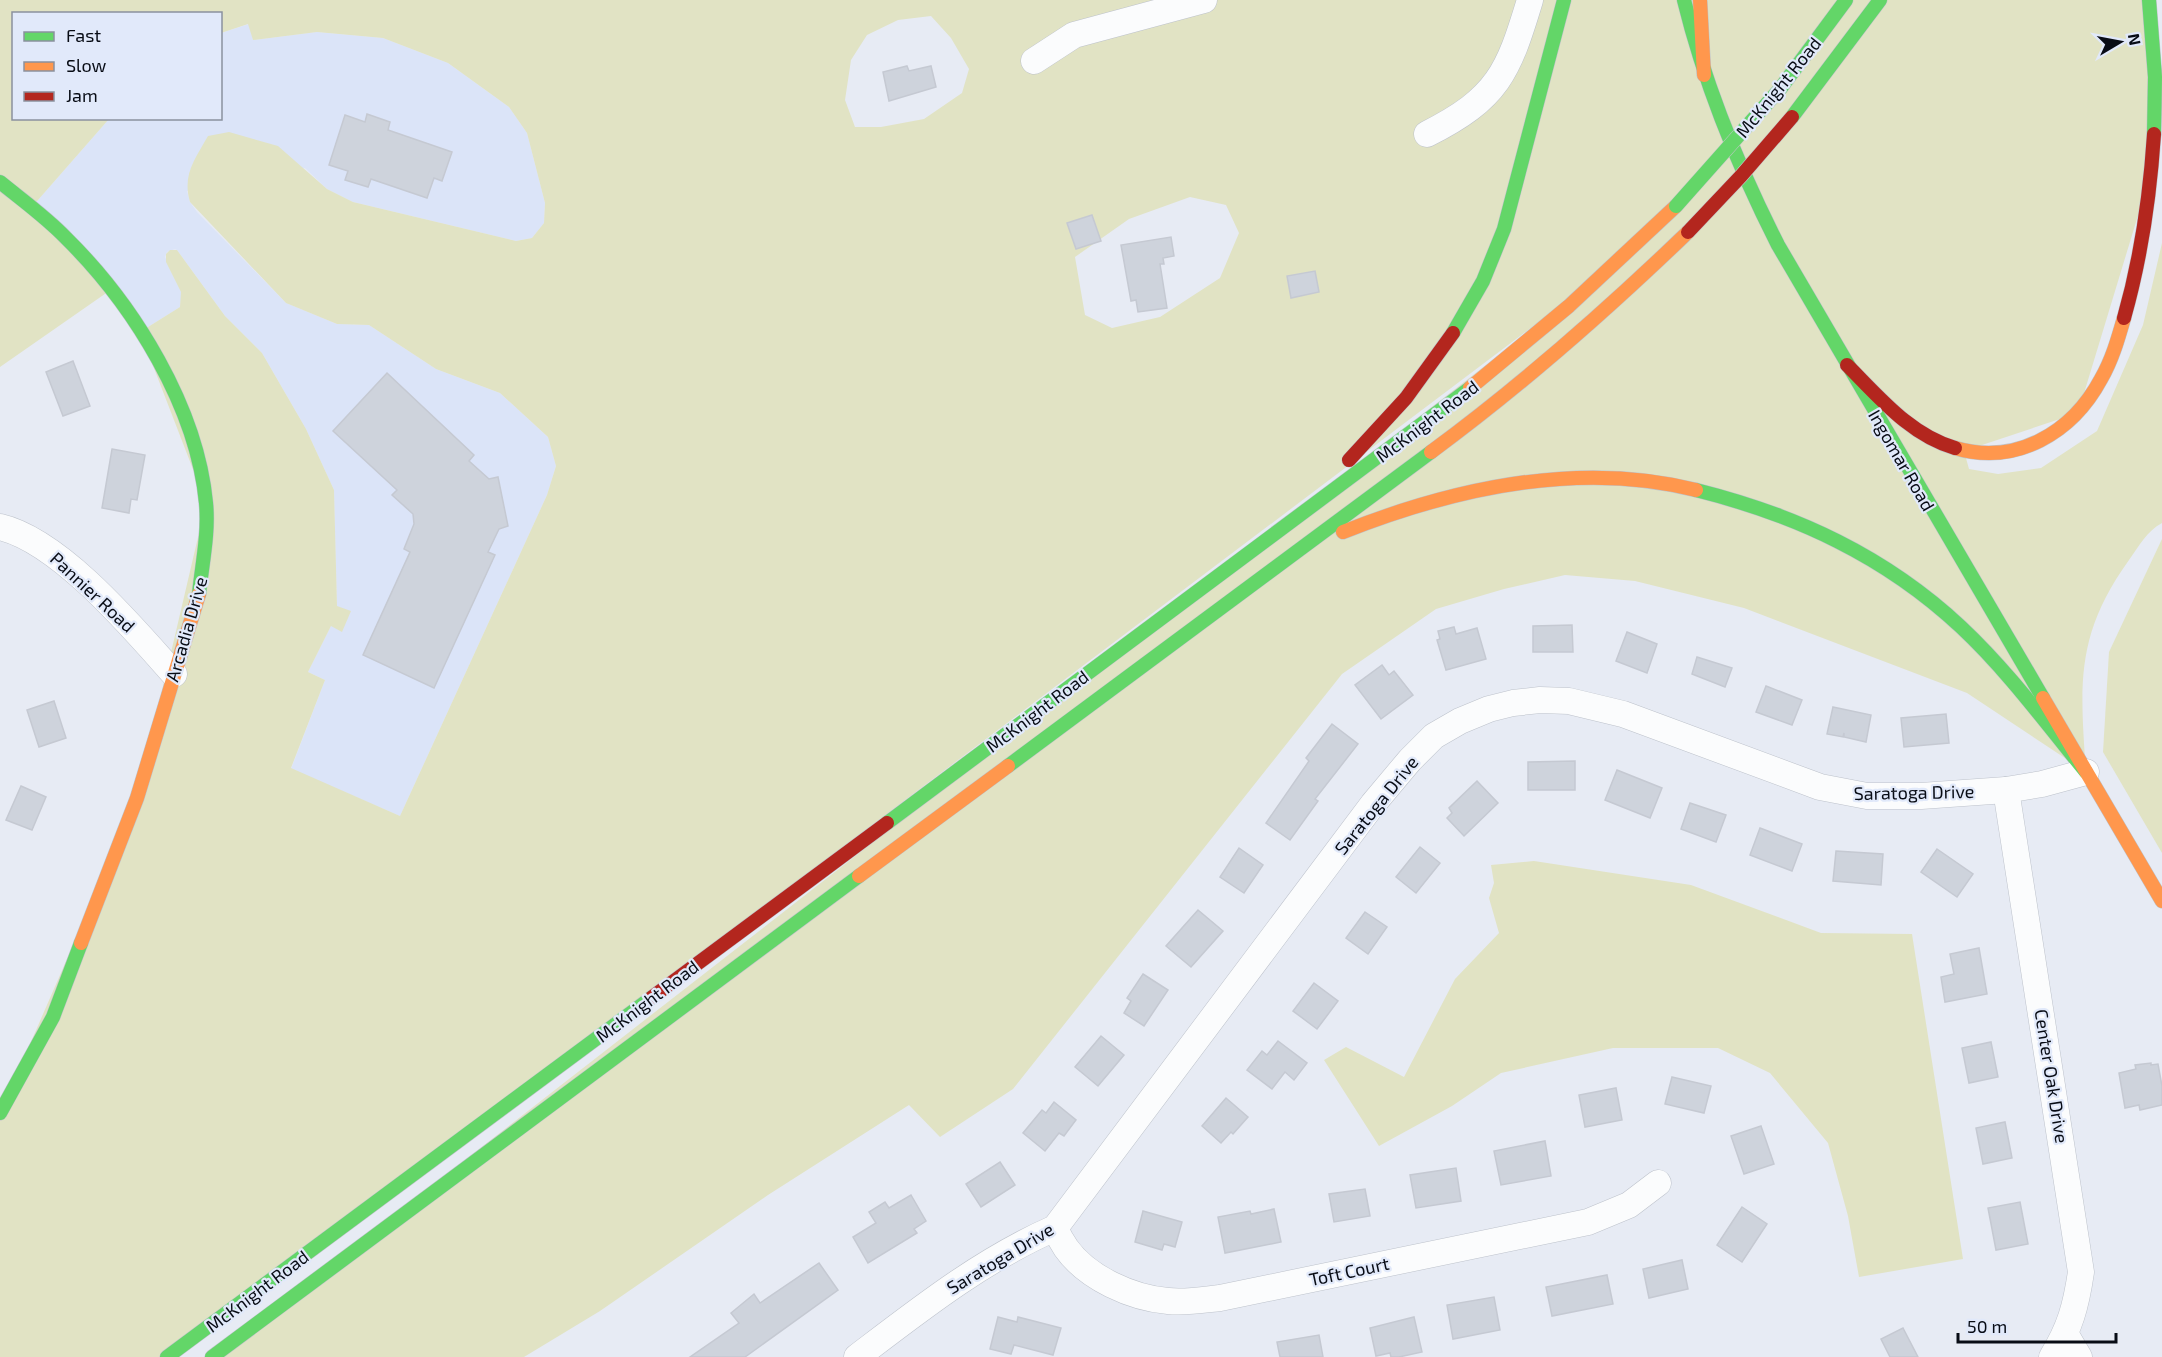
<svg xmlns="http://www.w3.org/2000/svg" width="2162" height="1357" viewBox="0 0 2162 1357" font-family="'Exo 2',sans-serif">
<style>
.built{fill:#dbe4f8}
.green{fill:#e1e3c4;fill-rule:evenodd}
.building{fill:#ced3dc;stroke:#c5c9d2;stroke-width:1.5}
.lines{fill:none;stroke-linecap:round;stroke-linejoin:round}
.street-casing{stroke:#bdc2cb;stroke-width:27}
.fast-casing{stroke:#bdc2cb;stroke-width:15}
.slow-casing{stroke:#bdc2cb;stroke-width:15}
.jam-casing{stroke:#bdc2cb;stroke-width:15}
.street{stroke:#fbfcfd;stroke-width:26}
.fast{stroke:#63d668;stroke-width:14}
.slow{stroke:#ff974d;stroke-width:14}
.jam{stroke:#b3261e;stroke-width:14}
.fast-bridge-casing{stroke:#c5c7cc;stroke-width:15;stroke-linecap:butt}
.jam-bridge-casing{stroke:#c5c7cc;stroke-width:15;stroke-linecap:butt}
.fast-bridge{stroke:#63d668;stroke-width:14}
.jam-bridge{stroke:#b3261e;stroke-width:14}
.labels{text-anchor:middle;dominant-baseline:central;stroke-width:4.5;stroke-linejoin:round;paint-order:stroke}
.street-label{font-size:18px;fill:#080c15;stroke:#e1e9fa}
</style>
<rect width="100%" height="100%" fill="#e7ebf4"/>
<!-- built -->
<polygon class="built" points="249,24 253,40 317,32 383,38 448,63 509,107 527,133 545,203 544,223 532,238 516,241 353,202 327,189 305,168 187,191 190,202 197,212 286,303 337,324 369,325 436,369 500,393 548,437 556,466 547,495 400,816 291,769 325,680 308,672 331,626 337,607 334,490 306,429 262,353 225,316 177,250 175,249 167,252 165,257 182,292 180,307 140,332 31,208 109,119 220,118 221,33"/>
<!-- green -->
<g class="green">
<path d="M0,0H2149L2153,166L2078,413L1964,451L1969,469L1998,474L2041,468L2097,431L2143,325L2162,243V523C2147,531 2139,546 2129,560C2075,635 2080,685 2086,772L1967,693L1744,608L1635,581L1565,575L1504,589L1436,609L1342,674L1013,1089L940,1137L909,1105L768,1195L600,1311L524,1357H212L1622,259L167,1357H0V1113L137,798L206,503L140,332L180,307L181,292L166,262V254L170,250H177L225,316L262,353L306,429L334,490L337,606L351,611L342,632L331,626L308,672L325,680L291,768L400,816L547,495L556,466L548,437L500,393L436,369L369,325L337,324L286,303L190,202C182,175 195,159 208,136L229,132L278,146L327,189L353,202L516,241L532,238L544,223L545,203L527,133L509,107L448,63L383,38L317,32L253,40L248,24L221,33L220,14H14V118L109,119L31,208L112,289L0,367ZM931,16L951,38L969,69L962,93L924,119L881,127H855L845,100L851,60L867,35L898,20ZM1190,197L1226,205L1239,233L1220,278L1160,317L1112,328L1085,315L1075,257L1129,219Z"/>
<polygon points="2162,539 2162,853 2103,752 2109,652"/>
<polygon points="1534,861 1691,885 1821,933 1912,934 1963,1259 1859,1277 1848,1216 1828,1143 1770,1073 1718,1048 1613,1048 1501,1073 1452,1106 1379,1146 1324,1060 1346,1047 1404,1077 1455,979 1499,933 1489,898 1494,883 1491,865"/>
</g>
<!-- building -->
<g class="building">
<polygon points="907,66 909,71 931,66 936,87 889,101 883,72"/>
<polygon points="367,114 390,122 388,130 452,152 442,181 434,178 427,198 371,179 368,187 345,180 348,171 329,165 345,115 365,122"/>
<polygon points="1092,215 1101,241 1076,249 1067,223"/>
<polygon points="1171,237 1174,256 1163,258 1164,264 1160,264 1167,308 1138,312 1136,300 1131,301 1121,245"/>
<polygon points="1315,271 1319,292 1291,298 1287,276"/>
<polygon points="73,361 90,406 63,416 46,372"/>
<polygon points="387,373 474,455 469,461 489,479 498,477 508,526 499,529 488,552 495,555 434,688 363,655 410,552 404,549 414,524 413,514 392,495 397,490 333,431"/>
<polygon points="112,449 145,455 137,500 131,499 129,513 102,508"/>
<polygon points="1572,625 1573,652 1533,652 1533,626"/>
<polygon points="1454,627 1456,634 1477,628 1486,659 1446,670 1437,640 1440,639 1438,631"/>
<polygon points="1627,632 1657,644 1647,673 1616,661"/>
<polygon points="1697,657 1732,668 1725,687 1692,674"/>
<polygon points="1382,665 1389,675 1394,671 1413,695 1381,719 1355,685"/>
<polygon points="1766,686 1802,700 1792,725 1756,712"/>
<polygon points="54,701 66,738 39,747 27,710"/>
<polygon points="1833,707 1871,715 1866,742 1844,737 1844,733 1843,737 1827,734"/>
<polygon points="1946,714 1949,743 1904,747 1901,718"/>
<polygon points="1332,724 1358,744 1315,799 1318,801 1290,840 1266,823 1309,761 1306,758"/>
<polygon points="1575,761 1575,790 1528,790 1528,762"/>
<polygon points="1617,770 1662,788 1650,818 1605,800"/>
<polygon points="1477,781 1498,803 1464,836 1447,818 1452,813 1449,808"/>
<polygon points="21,786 46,797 32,830 6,820"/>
<polygon points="1690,803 1726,815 1716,842 1681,829"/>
<polygon points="1760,828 1802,844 1792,871 1750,855"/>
<polygon points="1420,847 1440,863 1416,893 1396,877"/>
<polygon points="1239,848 1263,865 1244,893 1220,877"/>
<polygon points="1937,849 1973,874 1957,897 1921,872"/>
<polygon points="1836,851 1883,854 1881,885 1833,881"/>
<polygon points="1198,910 1223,931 1191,967 1166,946"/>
<polygon points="1365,912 1387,927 1368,954 1346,938"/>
<polygon points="1979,948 1987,994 1945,1002 1941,977 1954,974 1950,954"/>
<polygon points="1143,974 1168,990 1144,1026 1124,1013 1131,1001 1127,998"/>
<polygon points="1314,983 1338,1001 1317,1029 1293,1011"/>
<polygon points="1101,1036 1124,1055 1098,1086 1075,1067"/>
<polygon points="1278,1041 1307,1063 1294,1080 1285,1072 1272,1089 1247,1070 1262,1051 1267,1055"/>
<polygon points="1991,1042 1998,1077 1969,1083 1962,1048"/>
<polygon points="2151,1063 2151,1065 2158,1064 2162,1086 2162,1105 2140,1110 2139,1105 2125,1108 2119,1073 2136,1069 2135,1065"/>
<polygon points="1672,1077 1711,1086 1704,1113 1665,1104"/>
<polygon points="1616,1088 1622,1120 1585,1127 1579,1095"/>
<polygon points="1226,1098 1248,1117 1233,1134 1231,1132 1221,1143 1202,1126"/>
<polygon points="1054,1102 1076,1120 1064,1136 1059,1133 1045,1151 1023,1133 1042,1110 1046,1113"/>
<polygon points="2005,1122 2012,1158 1983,1164 1976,1128"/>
<polygon points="1761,1126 1774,1164 1744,1174 1731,1136"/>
<polygon points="1545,1141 1551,1176 1501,1185 1494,1151"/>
<polygon points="1000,1162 1015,1185 981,1207 966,1184"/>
<polygon points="1456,1168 1461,1201 1416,1208 1410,1175"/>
<polygon points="1365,1189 1370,1216 1334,1222 1329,1194"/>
<polygon points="911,1195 926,1221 914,1229 917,1233 868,1263 853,1237 876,1223 869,1212 885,1202 889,1208"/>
<polygon points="2020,1202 2028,1244 1996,1250 1988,1208"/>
<polygon points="1742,1207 1767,1224 1742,1262 1717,1245"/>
<polygon points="1274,1209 1281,1242 1225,1253 1218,1217 1250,1211 1251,1214"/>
<polygon points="1143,1211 1182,1222 1175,1247 1164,1244 1162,1250 1135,1242"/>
<polygon points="1682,1260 1688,1289 1649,1298 1643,1269"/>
<polygon points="819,1263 838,1290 745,1357 690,1357 739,1323 731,1313 754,1294 760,1303"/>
<polygon points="1607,1275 1613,1304 1552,1316 1546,1287"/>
<polygon points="1494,1297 1500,1330 1453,1339 1447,1305"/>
<polygon points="998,1317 1017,1322 1018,1317 1061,1328 1053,1355 1014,1345 1011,1354 990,1349"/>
<polygon points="1414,1317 1422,1352 1399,1357 1391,1357 1390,1353 1376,1356 1370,1328"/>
<polygon points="1903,1328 1918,1357 1890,1357 1881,1339"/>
<polygon points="1319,1335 1323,1357 1280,1357 1277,1342"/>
</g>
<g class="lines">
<defs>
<g id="street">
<polyline points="1034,61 1074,35 1204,0"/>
<path d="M1427,134C1498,98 1508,73 1530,0"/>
<path d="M0,527C60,541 133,628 174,674"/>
<path d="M2006,790L2081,1272C2076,1306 2070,1328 2052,1357"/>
<path d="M1055,1228C1058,1235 1062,1242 1066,1248C1087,1278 1132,1298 1168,1301C1185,1303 1202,1300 1220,1298L1588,1222L1629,1205L1658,1183"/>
<polyline points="2066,1335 2079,1357"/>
<path d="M857,1357C920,1309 982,1260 1055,1228L1373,804L1410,760L1434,736L1460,721L1489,709L1513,703L1540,700L1569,701L1623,714L1820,787L1867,796H1921L2006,790L2042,784L2086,772"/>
</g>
<g id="fast">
<path d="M1684,0C1705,86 1738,166 1778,245L2043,698"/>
<polyline points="2149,0 2155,77 2154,134"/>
<polyline points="1780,89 1846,0"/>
<polyline points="1792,117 1880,0"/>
<path d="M0,182C22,200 46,217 66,238C134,305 197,407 206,503C209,533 202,564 199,594"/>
<polyline points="1453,333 1483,281 1504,229 1564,0"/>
<path d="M1696,490C1796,515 1885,556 1961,627C2007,670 2046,723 2086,772"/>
<polyline points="1008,766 1431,452"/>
<polyline points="887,823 1470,388"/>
<polyline points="0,1113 53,1017 81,943"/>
<polyline points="167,1357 651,998"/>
<polyline points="212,1357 859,876"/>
</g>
<g id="slow">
<polyline points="1700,0 1704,75"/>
<polyline points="1470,388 1569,306 1676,206"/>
<path d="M1955,448C2016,466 2072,433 2101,379C2112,360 2118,339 2124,318"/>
<path d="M1431,452C1522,385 1607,310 1688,232"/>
<path d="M1343,532C1454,488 1578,460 1696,490"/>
<polyline points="2043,698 2162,901"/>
<polyline points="859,876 1008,766"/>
<polyline points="81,943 137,798 199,594"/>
</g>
<g id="jam">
<path d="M2124,318C2141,258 2150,196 2154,134"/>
<path d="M1847,365C1879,397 1910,435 1955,448"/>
<polyline points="1349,460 1406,398 1453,333"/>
<polyline points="651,998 887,823"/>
</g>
</defs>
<!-- street casing -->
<use href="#street" class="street-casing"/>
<!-- fast casing -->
<use href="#fast" class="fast-casing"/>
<!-- slow casing -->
<use href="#slow" class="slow-casing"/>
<!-- jam casing -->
<use href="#jam" class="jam-casing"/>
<!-- street -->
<use href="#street" class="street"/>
<!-- fast -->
<use href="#fast" class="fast"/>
<!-- slow -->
<use href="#slow" class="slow"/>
<!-- jam -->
<use href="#jam" class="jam"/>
<defs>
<polyline id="fast-bridge" points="1676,206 1780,89"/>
<polyline id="jam-bridge" points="1688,232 1741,176 1792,117"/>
</defs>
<!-- fast-bridge casing -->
<use href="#fast-bridge" class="fast-bridge-casing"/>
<!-- jam-bridge casing -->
<use href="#jam-bridge" class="jam-bridge-casing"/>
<!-- fast-bridge -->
<use href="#fast-bridge" class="fast-bridge"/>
<!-- jam-bridge -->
<use href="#jam-bridge" class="jam-bridge"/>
</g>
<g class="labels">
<!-- street labels -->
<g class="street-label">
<text transform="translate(1778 87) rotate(-51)">McKnight Road</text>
<text transform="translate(1427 421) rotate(-37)">McKnight Road</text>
<text transform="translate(1902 460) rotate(60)">Ingomar Road</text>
<text transform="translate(93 592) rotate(43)">Pannier Road</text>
<text transform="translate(186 629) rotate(-74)">Arcadia Drive</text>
<text transform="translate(1037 711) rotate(-37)">McKnight Road</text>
<text transform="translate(1914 792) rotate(-1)">Saratoga Drive</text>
<text transform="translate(1376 805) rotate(-51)">Saratoga Drive</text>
<text transform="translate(647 1001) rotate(-37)">McKnight Road</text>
<text transform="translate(2052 1076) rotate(81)">Center Oak Drive</text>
<text transform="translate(1000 1258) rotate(-31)">Saratoga Drive</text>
<text transform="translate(1349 1271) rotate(-12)">Toft Court</text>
<text transform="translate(257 1291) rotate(-37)">McKnight Road</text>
</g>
</g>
<!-- legend -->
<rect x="12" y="12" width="210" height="108" fill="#e1e9fa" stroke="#8a919e" stroke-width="1.5"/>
<rect x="24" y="32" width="30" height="9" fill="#63d668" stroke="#8a919e" stroke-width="1.5"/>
<text x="66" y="42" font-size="18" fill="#080c15">Fast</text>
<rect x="24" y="62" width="30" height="9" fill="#ff974d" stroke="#8a919e" stroke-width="1.5"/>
<text x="66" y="72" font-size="18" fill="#080c15">Slow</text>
<rect x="24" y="92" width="30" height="9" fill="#b3261e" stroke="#8a919e" stroke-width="1.5"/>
<text x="66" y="102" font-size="18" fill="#080c15">Jam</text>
<!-- north arrow -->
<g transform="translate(2120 42) rotate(80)" stroke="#e1e9fa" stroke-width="4.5" paint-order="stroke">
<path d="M0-4.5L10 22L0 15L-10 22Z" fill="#080c15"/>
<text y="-9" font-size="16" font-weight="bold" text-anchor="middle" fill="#080c15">N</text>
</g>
<!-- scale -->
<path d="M1958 1333v9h158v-9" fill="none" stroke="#080c15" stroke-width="3"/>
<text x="1967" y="1333" font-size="18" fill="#080c15" stroke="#e1e9fa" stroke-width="4.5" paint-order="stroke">50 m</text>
</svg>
